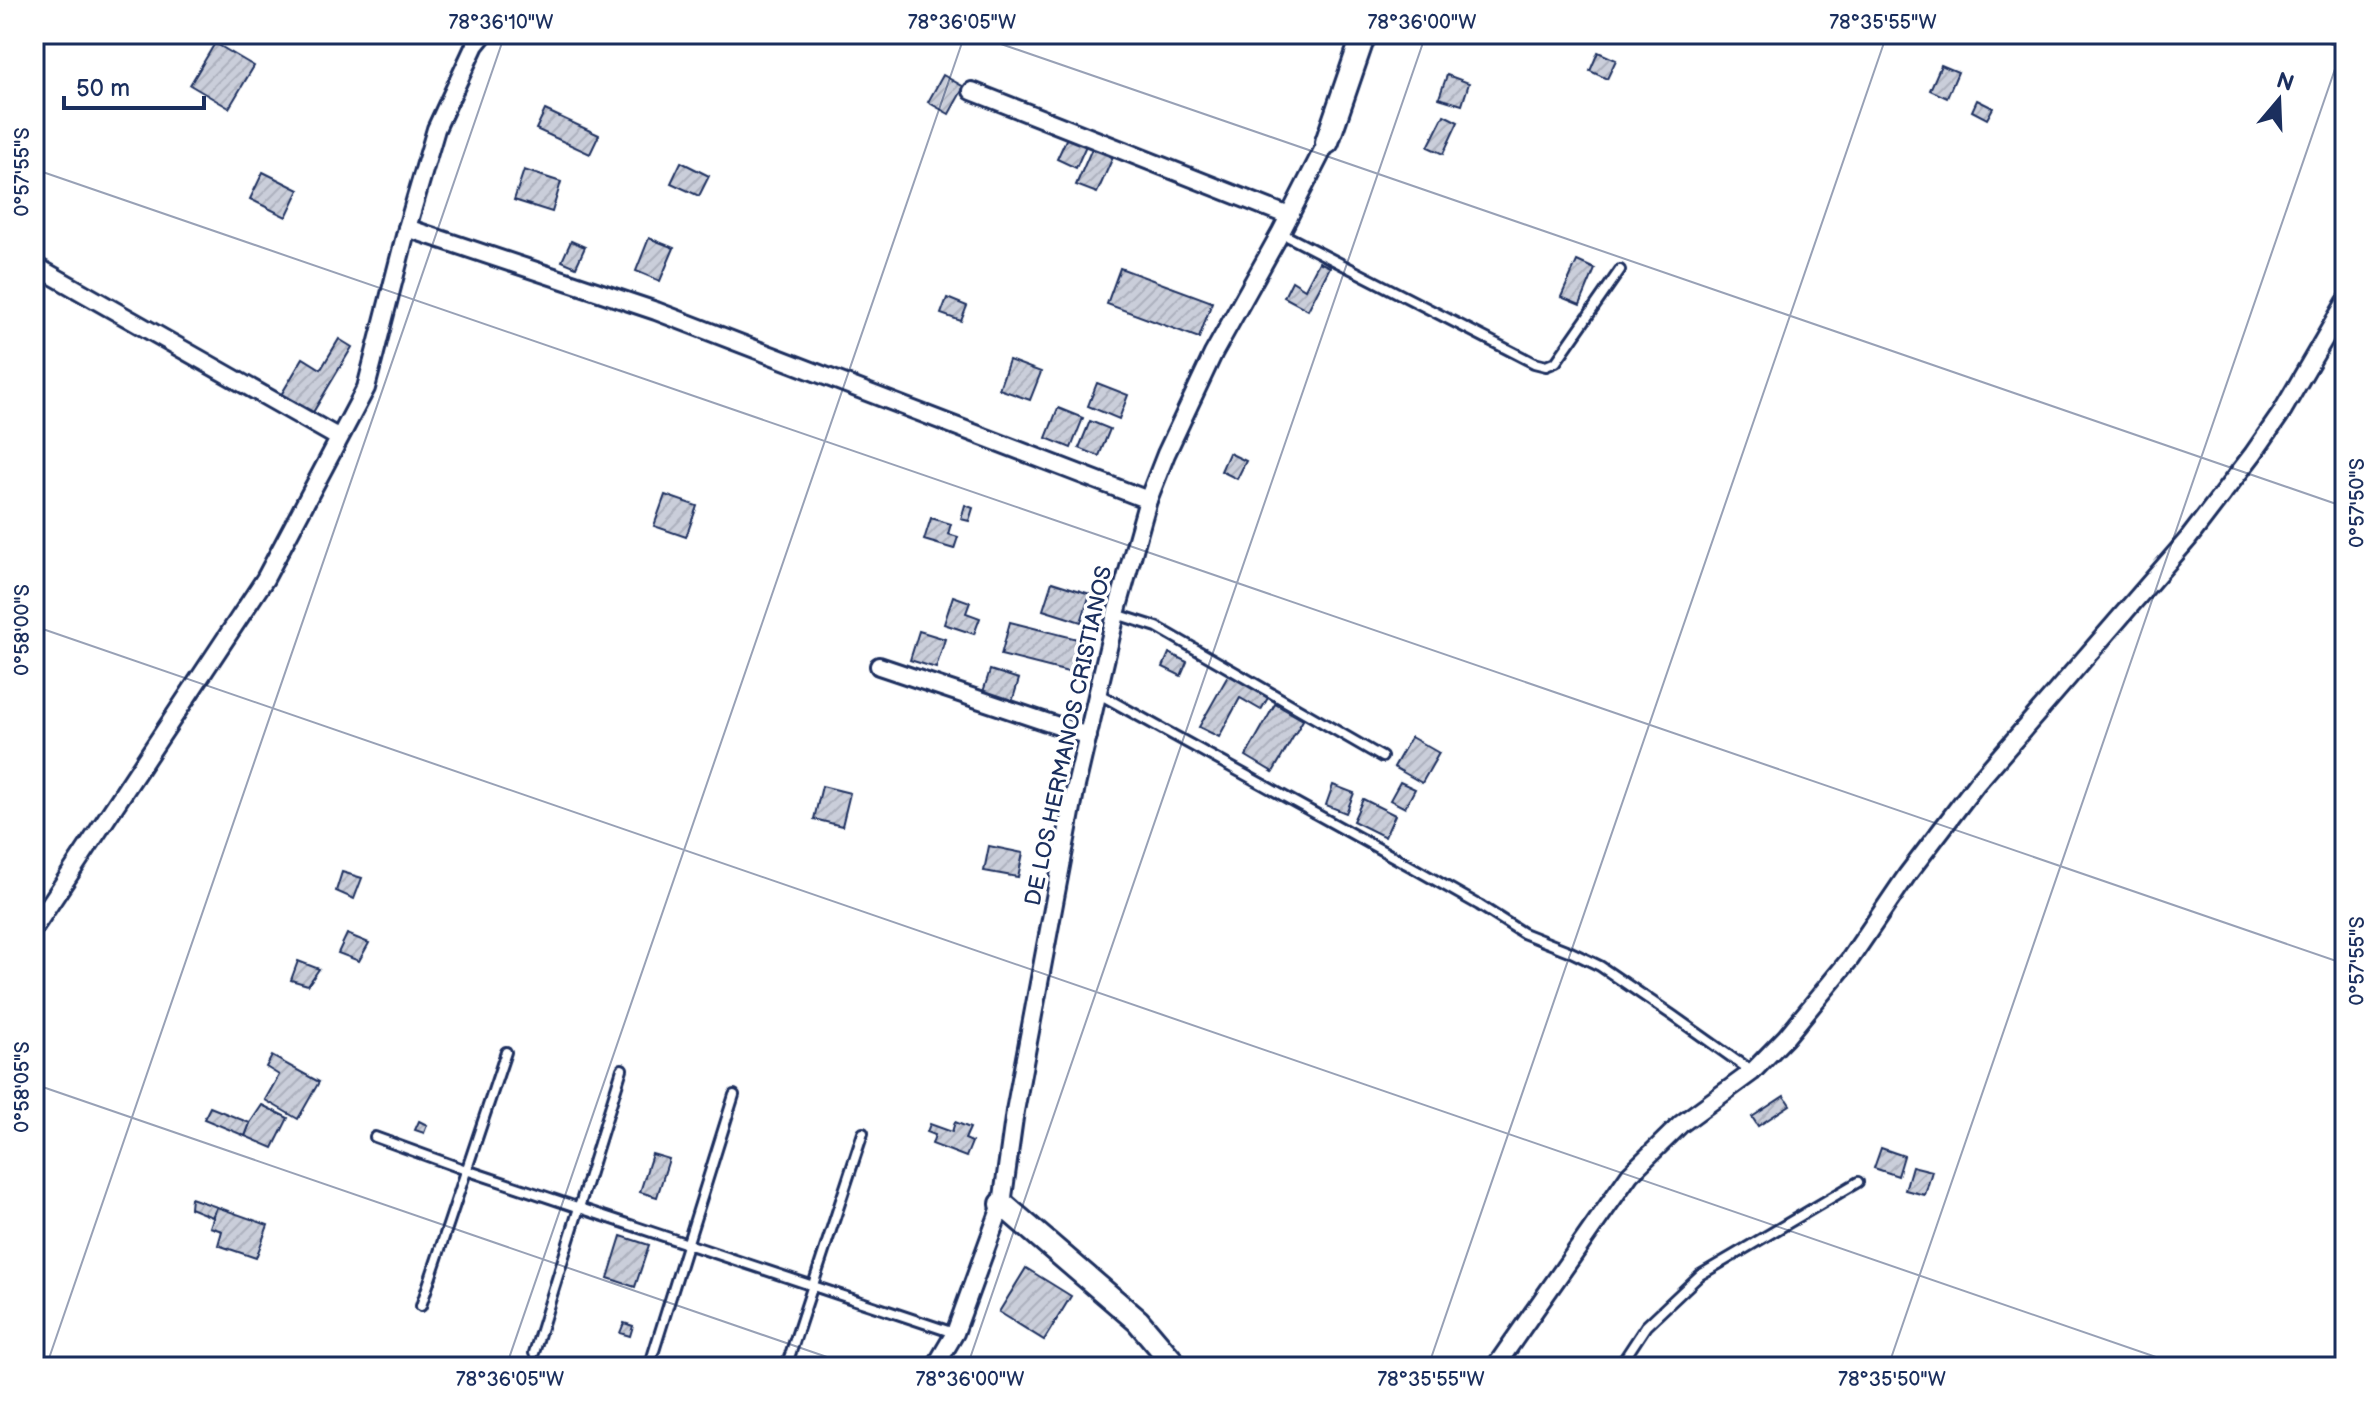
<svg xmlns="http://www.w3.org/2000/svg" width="2379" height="1401" viewBox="0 0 2379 1401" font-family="'Balsamiq Sans',sans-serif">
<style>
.building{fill:url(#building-hatch);stroke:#1b2f5e;stroke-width:2}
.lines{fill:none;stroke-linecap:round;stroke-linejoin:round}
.lane-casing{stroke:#1b2f5e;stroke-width:14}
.street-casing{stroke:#1b2f5e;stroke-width:22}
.secondary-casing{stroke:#1b2f5e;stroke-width:28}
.lane{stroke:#fff;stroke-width:8}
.street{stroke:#fff;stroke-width:16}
.secondary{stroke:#fff;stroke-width:22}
.ticks{fill:none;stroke:#1b2f5e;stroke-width:2;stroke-opacity:0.45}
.labels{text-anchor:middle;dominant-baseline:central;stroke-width:7;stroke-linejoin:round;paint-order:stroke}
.street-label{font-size:22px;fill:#1b2f5e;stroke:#fff}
.neatline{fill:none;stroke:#1b2f5e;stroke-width:3}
.ticks-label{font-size:20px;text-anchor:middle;fill:#1b2f5e}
</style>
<defs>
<pattern id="building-hatch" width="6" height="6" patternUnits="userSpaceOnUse" patternTransform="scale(2)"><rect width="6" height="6" fill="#caceda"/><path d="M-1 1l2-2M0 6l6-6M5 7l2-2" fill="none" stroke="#adb1be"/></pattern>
</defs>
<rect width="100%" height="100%" fill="#fff"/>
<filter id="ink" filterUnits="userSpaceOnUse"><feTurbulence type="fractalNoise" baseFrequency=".0125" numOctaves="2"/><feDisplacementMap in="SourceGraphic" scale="16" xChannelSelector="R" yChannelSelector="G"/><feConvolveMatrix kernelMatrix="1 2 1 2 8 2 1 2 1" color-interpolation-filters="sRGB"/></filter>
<g filter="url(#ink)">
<!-- building -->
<g class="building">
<polygon points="215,43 254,66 229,108 190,85"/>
<polygon points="1598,52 1616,60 1607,79 1590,71"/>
<polygon points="1941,65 1958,72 1947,98 1930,90"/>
<polygon points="943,75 964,87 949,114 928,102"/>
<polygon points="1447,75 1469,83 1462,105 1439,98"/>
<polygon points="1977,100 1993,108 1987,119 1972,111"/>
<polygon points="545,110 599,135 590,154 536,129"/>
<polygon points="1444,115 1458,122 1443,154 1428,147"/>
<polygon points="1069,133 1088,141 1076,168 1057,159"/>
<polygon points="1093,146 1114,155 1097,193 1076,185"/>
<polygon points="681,162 709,176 699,196 671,183"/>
<polygon points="524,170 561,182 552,212 514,200"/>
<polygon points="263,172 299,190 286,217 250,199"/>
<polygon points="649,238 674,248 660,281 636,271"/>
<polygon points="571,241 585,247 576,267 562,261"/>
<polygon points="1577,261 1595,269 1580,305 1561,297"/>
<polygon points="1319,262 1330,267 1308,310 1284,297 1292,281 1305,289"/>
<polygon points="1120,268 1212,302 1199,338 1107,304"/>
<polygon points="947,298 967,306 961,321 941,314"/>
<polygon points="339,339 352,347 312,414 281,395 303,358 321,369"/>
<polygon points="1009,360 1041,372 1030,400 999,389"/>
<polygon points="1097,383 1128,395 1119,419 1088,406"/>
<polygon points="1058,408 1083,418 1071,448 1046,438"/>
<polygon points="1090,421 1110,429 1099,456 1079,448"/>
<polygon points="1229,453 1246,461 1237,479 1221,471"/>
<polygon points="665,495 697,506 686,537 654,526"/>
<polygon points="965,505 973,508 969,521 961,519"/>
<polygon points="931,518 951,524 948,534 958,537 954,549 924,540"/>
<polygon points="1052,582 1090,594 1081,622 1043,610"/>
<polygon points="953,596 970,602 966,613 980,618 974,634 944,624"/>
<polygon points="1010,622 1089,642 1080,675 1001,655"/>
<polygon points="919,631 945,639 936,668 910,660"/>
<polygon points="1169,653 1187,662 1181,676 1163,667"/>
<polygon points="990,670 1019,679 1012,702 983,692"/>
<polygon points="1229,674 1269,696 1261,710 1240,698 1219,737 1199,727"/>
<polygon points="1275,704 1303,720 1273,772 1246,756"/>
<polygon points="1411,737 1439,753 1422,783 1394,767"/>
<polygon points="1400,782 1415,789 1405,808 1390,800"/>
<polygon points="1333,785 1354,793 1346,813 1326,805"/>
<polygon points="822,786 850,793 842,826 814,819"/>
<polygon points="1363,799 1395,815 1385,837 1353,821"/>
<polygon points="989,846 1023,853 1018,877 984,871"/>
<polygon points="342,872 362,878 354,899 336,891"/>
<polygon points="347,934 369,943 359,961 338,953"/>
<polygon points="298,961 319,969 308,985 291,980"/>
<polygon points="272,1056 319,1082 298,1119 265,1100 279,1075 266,1067"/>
<polygon points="1784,1096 1790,1105 1758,1126 1752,1117"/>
<polygon points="262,1105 288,1118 273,1148 245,1136 250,1123"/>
<polygon points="210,1107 250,1123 245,1136 204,1119"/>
<polygon points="419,1121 427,1125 424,1133 415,1130"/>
<polygon points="955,1122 970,1128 965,1139 972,1142 966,1157 932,1144 935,1135 927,1132 930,1124 952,1132"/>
<polygon points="1881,1148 1904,1156 1898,1176 1874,1168"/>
<polygon points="652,1154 669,1159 657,1197 640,1192"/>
<polygon points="1912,1166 1932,1171 1925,1195 1905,1190"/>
<polygon points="191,1198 217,1207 212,1217 190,1208"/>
<polygon points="217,1207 268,1225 256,1258 218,1245 222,1231 210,1227"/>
<polygon points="621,1236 649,1245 635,1287 608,1278"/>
<polygon points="1026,1268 1071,1296 1044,1340 999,1312"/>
<polygon points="624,1323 633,1326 630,1336 620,1333"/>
</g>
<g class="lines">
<defs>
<g id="lane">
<polyline points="1281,233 1534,363 1546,366 1556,362 1620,270"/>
<polyline points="1116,614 1157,627 1382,757"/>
<polyline points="1099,694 1412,867 1479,905 1523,933 1571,952 1600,966 1672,1015 1751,1071"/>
<polyline points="375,1137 466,1170 954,1333"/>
<polyline points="421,1306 506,1052"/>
<polyline points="534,1353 622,1069"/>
<polyline points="649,1367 734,1095"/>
<polyline points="786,1367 863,1133"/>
<polyline points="1619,1367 1646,1326 1700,1275 1858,1182"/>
</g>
<g id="street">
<polyline points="972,91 1289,216"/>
<polyline points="407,228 656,311 1148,500"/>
<polyline points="34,265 339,438"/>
<polyline points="879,666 1088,736"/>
<polyline points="34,928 265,579 366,388 407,228 436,129 475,45 484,34"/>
<polyline points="935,1367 955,1333 1002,1204 1015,1111 1076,786 1116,614 1148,500 1166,454 1213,354 1281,232 1327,142"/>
<polyline points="1495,1367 1630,1174 1681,1124 1752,1072 1786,1037 1850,959 1907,875 1977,783 2188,539 2253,454 2280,415 2345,303"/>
</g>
<g id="secondary">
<polyline points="1327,142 1364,34"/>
<polyline points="1002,1204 1138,1321 1177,1367"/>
</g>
</defs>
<!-- lane casing -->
<use href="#lane" class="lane-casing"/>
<!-- street casing -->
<use href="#street" class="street-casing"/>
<!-- secondary casing -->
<use href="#secondary" class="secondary-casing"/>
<!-- lane -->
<use href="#lane" class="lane"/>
<!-- street -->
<use href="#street" class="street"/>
<!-- secondary -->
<use href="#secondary" class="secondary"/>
</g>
</g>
<!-- ticks -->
<path class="ticks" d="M972,34L2345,507M2301,34L2345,49M34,63L44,34M34,169L2345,964M34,626L2185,1367M34,1084L856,1367M46,1367L505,34M506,1367L965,34M967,1367L1426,34M1428,1367L1887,34M1888,1367L2345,40"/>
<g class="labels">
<!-- street labels -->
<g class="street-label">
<text transform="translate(1069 736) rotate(-78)">DE LOS HERMANOS CRISTIANOS</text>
</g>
</g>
<!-- margin -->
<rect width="2379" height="1401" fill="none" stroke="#fff" stroke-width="88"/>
<!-- north arrow -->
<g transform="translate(2279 100) rotate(19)" stroke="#ffffff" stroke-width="6" paint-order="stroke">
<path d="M0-6L14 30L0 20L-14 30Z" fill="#1b2f5e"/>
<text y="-12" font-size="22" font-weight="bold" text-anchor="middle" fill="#1b2f5e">N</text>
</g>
<!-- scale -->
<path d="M64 96v12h140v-12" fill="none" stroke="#1b2f5e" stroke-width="4"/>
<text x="76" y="96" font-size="24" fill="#1b2f5e" stroke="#ffffff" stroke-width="6" paint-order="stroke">50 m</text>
<rect x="44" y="44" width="2291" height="1313" class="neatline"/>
<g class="ticks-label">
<text x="501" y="29">78°36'10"W</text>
<text x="962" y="29">78°36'05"W</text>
<text x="1422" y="29">78°36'00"W</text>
<text x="1883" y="29">78°35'55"W</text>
<text transform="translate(22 172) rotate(-90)" y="7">0°57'55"S</text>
<text transform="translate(2357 503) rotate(-90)" y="7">0°57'50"S</text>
<text transform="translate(22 630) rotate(-90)" y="7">0°58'00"S</text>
<text transform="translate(2357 961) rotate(-90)" y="7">0°57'55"S</text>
<text transform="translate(22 1087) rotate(-90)" y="7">0°58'05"S</text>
<text x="510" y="1386">78°36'05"W</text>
<text x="970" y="1386">78°36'00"W</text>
<text x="1431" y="1386">78°35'55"W</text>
<text x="1892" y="1386">78°35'50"W</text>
</g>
</svg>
